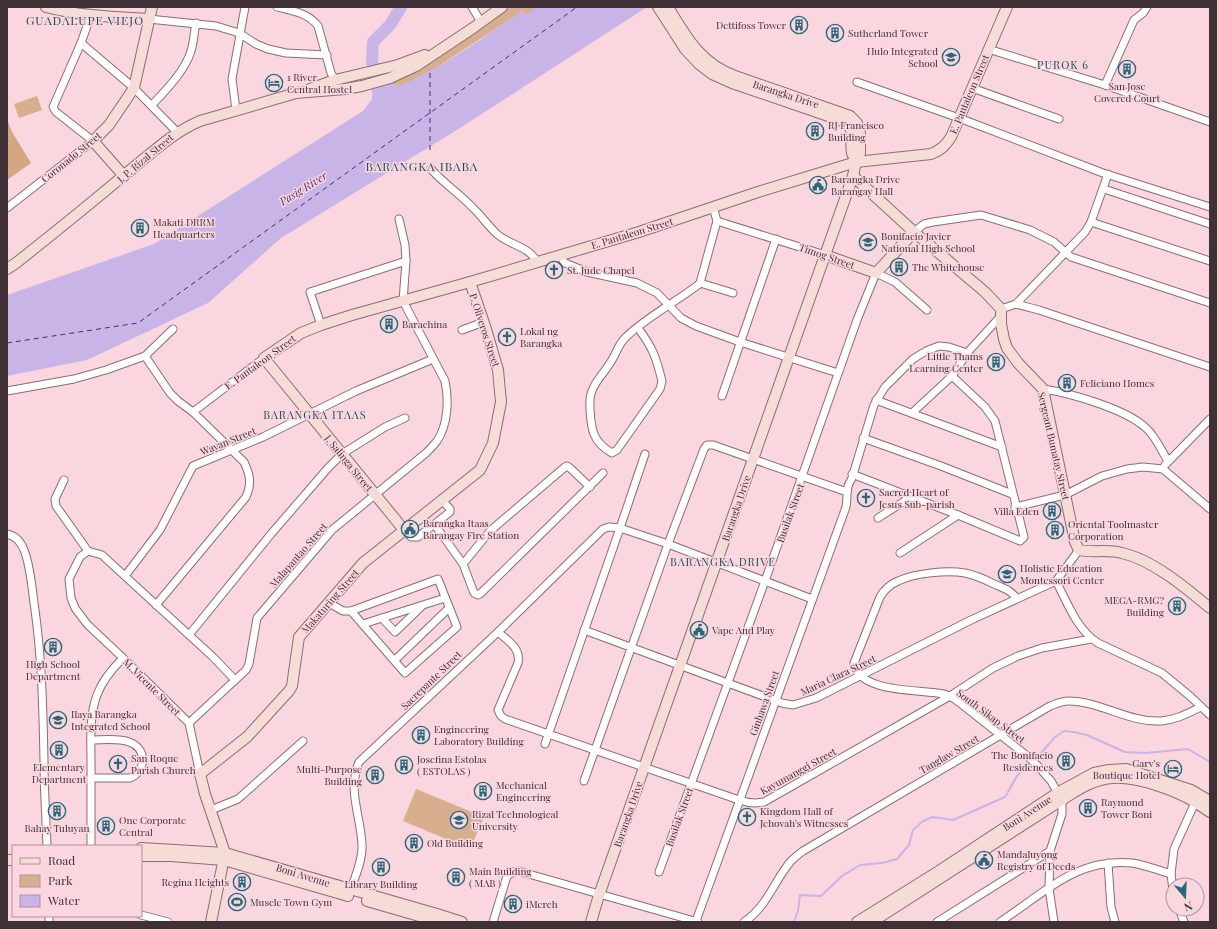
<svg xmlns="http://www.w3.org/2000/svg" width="1217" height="929" viewBox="0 0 1217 929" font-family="'Playfair Display',serif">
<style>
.green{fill:#d7ae8e}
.forest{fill:#d5a682}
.water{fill:#c8b4e6}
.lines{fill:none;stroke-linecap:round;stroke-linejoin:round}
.stream{stroke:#c8b4e6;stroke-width:2}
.river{stroke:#c8b4e6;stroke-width:12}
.ferry{stroke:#492d69;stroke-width:1;stroke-dasharray:5 4;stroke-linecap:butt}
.street-casing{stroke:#8c6c75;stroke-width:9}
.secondary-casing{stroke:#8c6c75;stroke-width:12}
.street{stroke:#fff;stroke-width:7}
.secondary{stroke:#f5dcd7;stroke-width:10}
.labels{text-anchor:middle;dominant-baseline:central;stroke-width:3;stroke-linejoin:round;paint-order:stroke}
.poi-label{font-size:10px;fill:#3f3135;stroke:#fad6df;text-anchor:start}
.street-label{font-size:10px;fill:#3f3135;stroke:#fad6df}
.neighbourhood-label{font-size:11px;letter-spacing:1px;fill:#19505d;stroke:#fad6df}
.water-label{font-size:11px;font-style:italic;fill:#492d69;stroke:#fad6df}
.quarter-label{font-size:12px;letter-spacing:1px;fill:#19505d;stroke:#fad6df}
</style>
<rect width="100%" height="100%" fill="#fad6df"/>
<!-- green -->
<g class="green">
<polygon points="510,7 536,8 525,16 523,11 434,69 404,85 397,87 394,85 392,81 426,65 478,30"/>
<polygon points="37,96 42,110 19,118 14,104"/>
<polygon points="416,789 484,817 470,849 403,821"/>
</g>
<!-- forest -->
<polygon class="forest" points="7,119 12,132 31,163 7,180"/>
<!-- water -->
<path class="water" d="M535,7H647L460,128L281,238L208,303L87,360L7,376V295L154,244L363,111L372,99L373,89L392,81L394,85C409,91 505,23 523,10L525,15L536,8Z"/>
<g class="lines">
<!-- stream -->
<g class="stream">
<polyline points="1036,759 1055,737 1064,731 1074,732 1087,735 1125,752 1146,753 1188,749 1210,762"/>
<polyline points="794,922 798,911 800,895 821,896 842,876 860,865 882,863 897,859 909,845 913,830 923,821 933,817 953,820 1005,797 1017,776 1030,764"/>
</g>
<!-- river -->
<polyline class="river" points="378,92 372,60 373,42 390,25 401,7"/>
<!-- ferry -->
<g class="ferry">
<polyline points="430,150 430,69"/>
<polyline points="7,343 138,323 577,7"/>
</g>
<defs>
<g id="street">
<path d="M277,7C293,11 308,13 318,26L331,73L335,80"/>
<polyline points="472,7 481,22"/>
<polyline points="149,19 216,26 239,33 256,44 268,49 286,53 327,55"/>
<polyline points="81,43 134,88 177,132"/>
<polyline points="988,49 1105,85 1210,122"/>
<polyline points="857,82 959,118 1103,173 1210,207"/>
<polyline points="1105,85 1134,20 1143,13 1147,7"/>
<polyline points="972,88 1059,119"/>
<path d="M152,105C166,90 185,71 191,51C194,42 194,32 196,23"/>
<polyline points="236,110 232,79 245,7"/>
<path d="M431,169C443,183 459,193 472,207C481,215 488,226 497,234C509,245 529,246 537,262"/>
<polyline points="1104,189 1210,224"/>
<polyline points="7,208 93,141 56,112 53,107 81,43 91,15"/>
<polyline points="717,221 825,255"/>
<polyline points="1091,222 1210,261"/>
<polyline points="914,232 924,224 933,222 981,215 1030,230 1054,242 1071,257 1210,303"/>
<polyline points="559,255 565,263 587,272 637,283 657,293 681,318 696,326 740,342 838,373"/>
<polyline points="700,283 733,293"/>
<polyline points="1016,304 1039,310 1210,367"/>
<polyline points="1001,309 1016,304 1085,232 1091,222 1108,174"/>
<polyline points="321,325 310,292 406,261"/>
<path d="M638,328C653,348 656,357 662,381L660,389L617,450L612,453C593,442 591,430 590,409C590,404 589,397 592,391C595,381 605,372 610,363C616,355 618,344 626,337C647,317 674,303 698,285L700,283L717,221L713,207"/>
<polyline points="462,330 484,322"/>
<path d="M145,356L170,393L178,401L193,412L244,462C250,475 252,483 246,497L156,605"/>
<path d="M1043,389C1070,393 1126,409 1146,428C1156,437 1161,450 1168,461"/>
<polyline points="7,391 74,379 106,370 145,356 173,329"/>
<polyline points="722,396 776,239"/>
<polyline points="876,400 1002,447"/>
<polyline points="193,412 264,358"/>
<polyline points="912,413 952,376 967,353 1000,317"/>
<polyline points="863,438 941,466 1012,494"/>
<polyline points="1165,465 1210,419"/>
<polyline points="852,474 958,515 1020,541 1024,537 995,421 985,407 952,376"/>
<polyline points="852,478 874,405 885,387 913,359 926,351 939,346 949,347 967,353"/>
<polyline points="64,480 55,499 56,506 88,551"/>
<polyline points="1015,507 1065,495 1102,476 1127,469 1143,467 1163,469 1210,509"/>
<polyline points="878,518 911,497"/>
<polyline points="435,525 463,564 474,593 478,595 481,593 603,473"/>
<polyline points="404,530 411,537 418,537 450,512 450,509 442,500"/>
<path d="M7,534C16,536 21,542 24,550C31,567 32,591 35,610C42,660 43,710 44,761C44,789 46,818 47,846"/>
<polyline points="88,551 80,557 69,579 71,598 75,608 87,624 123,658 189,723 200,774"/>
<polyline points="88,551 102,555 213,657 235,680"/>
<polyline points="900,553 958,515"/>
<polyline points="463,564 490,531 565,467 567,466 570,468 590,487"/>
<polyline points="125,576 160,530 193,466 263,437 356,391 433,359"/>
<path d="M1056,581C1067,602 1077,630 1098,643L1162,673L1191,697L1210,715"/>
<path d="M1016,598C1011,590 1003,588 994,584C984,579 975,575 965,573C947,570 915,573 898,581C891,584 884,590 880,597L854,663C859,694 921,689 944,694C950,696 955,699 960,703L1026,755L1036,764L1051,781L1062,800V814L1050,851L1049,888L1054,922"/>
<polyline points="329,603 343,611 351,611 438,579 457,627 405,673 351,611"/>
<polyline points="382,618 395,632 422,606"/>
<polyline points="363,624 445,598"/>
<polyline points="584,630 782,703 793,705 816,698 971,620 1056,581 1079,550"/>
<path d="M498,632C508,641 521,648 518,663L498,710L501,716L505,719L739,800C748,803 755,804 764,802L950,696L993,668L1018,656L1042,648L1091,639"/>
<polyline points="189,635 271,534 328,468 342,454 385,427 405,418"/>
<polyline points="395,660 449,608"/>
<path d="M189,723L246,670L249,664L257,618L332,530L426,453C430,449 434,445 437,441C448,425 449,400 445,381L403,301L406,261L405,245L399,219"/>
<path d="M91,740C102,740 120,738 129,742C147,748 147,771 130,778H91"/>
<polyline points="545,744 620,528 645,454"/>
<polyline points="584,781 668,544 704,449 707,445 713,445 847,492"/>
<polyline points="211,810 238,799 303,741"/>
<path d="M91,846C91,818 91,790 91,763C91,741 89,716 97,695C102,681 113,668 123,658"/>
<polyline points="1108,863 1111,907 1115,922"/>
<polyline points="659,872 765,581 857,320 876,273 895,282 927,310"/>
<polyline points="1173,890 1171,874 1174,849 1197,798"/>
<path d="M350,893C354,878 363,861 362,845C361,816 347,791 359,762L498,632L603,529L609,527L620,528L668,544L812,599"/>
<polyline points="1179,909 1184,922"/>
<polyline points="141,915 168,922"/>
<path d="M696,921L846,507C848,498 845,488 851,480"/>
<polyline points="49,922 49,916"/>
<polyline points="493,922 507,876 513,872 518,871 698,922"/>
<path d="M744,922C767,907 774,881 791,861C795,857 799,854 803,851L1050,706C1056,704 1062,701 1068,701C1100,701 1129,723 1161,721C1176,720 1188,713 1201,707"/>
<polyline points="937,922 1050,851"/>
<path d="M1000,922C1043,894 1077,857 1132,863C1145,865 1158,870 1171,874"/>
</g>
<g id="secondary">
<path d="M46,7C80,16 115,17 149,19"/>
<path d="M658,7L685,49L699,64L712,74L732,83L840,120C858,127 849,139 852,153C853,156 855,159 856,162"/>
<polyline points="310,89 335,80 398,65 425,55"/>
<polyline points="124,176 93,141 109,125 134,88 152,7"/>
<path d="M853,176L914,232L985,292L1001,309V324L1004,339L1007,348L1018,363L1043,389L1075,542L1079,550C1093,553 1108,549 1122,553C1153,560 1186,588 1210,608"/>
<polyline points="825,255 876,273 914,232"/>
<path d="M7,269L16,263C54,233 91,203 128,172C152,153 172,133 200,121L296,93L345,89L362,86L390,78L416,66L473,28L502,7"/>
<path d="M404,530L264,358L301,333L321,325L352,315L470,282L639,232L758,192L856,162L931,154C941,150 945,146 951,137L1007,7"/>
<polyline points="141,848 225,853 437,914 462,922"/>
<polyline points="141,856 171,856 224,860 348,896"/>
<polyline points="7,860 13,860"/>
<polyline points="367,901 440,922"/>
<polyline points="211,922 225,853 205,794 200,774 247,737 289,691 292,686 299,637 363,563 480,470 493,443 501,402 498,370 485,326 470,282"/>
<path d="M591,922L599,895L853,176L856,162L860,153V133L857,123L850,116L735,76C700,63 687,38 668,7"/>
<polyline points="857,922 939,871 1059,792 1094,773 1109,770 1126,769 1191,790 1210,801"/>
<path d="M872,922L1068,796C1082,787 1096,779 1113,778C1136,776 1175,790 1195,802C1200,805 1205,809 1210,812"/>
</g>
</defs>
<!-- street casing -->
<use href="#street" class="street-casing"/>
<!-- secondary casing -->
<use href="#secondary" class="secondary-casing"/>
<!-- street -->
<use href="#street" class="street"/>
<!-- secondary -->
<use href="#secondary" class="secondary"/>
</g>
<!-- icons -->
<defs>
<symbol id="building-ring" viewBox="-11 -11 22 22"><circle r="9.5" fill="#fad6df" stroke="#25697a" stroke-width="1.5"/><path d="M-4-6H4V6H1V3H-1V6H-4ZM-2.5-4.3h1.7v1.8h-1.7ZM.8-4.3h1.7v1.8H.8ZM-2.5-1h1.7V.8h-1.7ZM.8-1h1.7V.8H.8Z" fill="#25697a"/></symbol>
<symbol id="school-ring" viewBox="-11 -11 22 22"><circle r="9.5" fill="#fad6df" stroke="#25697a" stroke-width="1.5"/><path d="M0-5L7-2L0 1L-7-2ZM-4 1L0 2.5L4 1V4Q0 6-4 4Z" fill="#25697a"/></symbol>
<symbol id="hotel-ring" viewBox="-11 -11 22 22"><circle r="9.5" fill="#fad6df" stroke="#25697a" stroke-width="1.5"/><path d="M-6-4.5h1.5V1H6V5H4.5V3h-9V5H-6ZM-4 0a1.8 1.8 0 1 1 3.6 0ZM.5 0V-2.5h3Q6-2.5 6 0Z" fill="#25697a"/></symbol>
<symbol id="civic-ring" viewBox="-11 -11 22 22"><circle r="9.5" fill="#fad6df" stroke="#25697a" stroke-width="1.5"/><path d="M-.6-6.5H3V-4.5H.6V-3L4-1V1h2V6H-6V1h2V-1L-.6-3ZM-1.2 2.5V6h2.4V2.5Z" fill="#25697a"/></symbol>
<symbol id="church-ring" viewBox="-11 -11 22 22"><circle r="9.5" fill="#fad6df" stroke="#25697a" stroke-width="1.5"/><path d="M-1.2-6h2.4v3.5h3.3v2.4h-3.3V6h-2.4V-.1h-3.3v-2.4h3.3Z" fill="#25697a"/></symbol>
<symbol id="university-ring" viewBox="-11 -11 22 22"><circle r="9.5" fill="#fad6df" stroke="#25697a" stroke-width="1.5"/><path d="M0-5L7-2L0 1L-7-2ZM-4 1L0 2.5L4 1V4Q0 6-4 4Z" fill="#25697a"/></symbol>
<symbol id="stadium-ring" viewBox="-11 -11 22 22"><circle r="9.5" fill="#fad6df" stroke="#25697a" stroke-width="1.5"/><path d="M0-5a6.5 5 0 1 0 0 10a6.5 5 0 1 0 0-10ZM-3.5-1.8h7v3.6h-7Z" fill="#25697a"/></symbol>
</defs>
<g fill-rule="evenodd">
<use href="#building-ring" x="789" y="15" width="20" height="20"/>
<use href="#building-ring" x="825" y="23" width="20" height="20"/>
<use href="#school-ring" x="941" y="47" width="20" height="20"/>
<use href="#building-ring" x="1117" y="59" width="20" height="20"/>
<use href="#hotel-ring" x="264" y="73" width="20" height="20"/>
<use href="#building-ring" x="805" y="121" width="20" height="20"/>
<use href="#civic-ring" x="808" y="175" width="20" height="20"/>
<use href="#building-ring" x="130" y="218" width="20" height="20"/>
<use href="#school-ring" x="858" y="232" width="20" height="20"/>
<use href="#building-ring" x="889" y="257" width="20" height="20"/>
<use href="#church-ring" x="544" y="260" width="20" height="20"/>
<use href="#building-ring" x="379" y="314" width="20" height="20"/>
<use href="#church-ring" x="497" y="327" width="20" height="20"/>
<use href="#building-ring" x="986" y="352" width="20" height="20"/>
<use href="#building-ring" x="1057" y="373" width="20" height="20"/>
<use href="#church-ring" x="856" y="488" width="20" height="20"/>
<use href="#building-ring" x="1042" y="501" width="20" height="20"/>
<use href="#civic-ring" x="400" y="519" width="20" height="20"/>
<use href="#building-ring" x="1045" y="520" width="20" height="20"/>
<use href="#school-ring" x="997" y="564" width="20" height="20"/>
<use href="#building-ring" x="1167" y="596" width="20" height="20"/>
<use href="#civic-ring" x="689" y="620" width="20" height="20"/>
<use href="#building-ring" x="43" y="637" width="20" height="20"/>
<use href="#school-ring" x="48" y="710" width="20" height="20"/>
<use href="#building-ring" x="411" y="725" width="20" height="20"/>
<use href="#building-ring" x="49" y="740" width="20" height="20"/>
<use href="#building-ring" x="1056" y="751" width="20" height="20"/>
<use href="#church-ring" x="108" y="754" width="20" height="20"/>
<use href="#building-ring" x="394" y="755" width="20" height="20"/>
<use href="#hotel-ring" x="1163" y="759" width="20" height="20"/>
<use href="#building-ring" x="365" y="765" width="20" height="20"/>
<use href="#building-ring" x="473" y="781" width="20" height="20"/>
<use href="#building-ring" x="1078" y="798" width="20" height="20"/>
<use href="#building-ring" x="47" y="801" width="20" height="20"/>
<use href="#church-ring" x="737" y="807" width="20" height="20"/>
<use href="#university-ring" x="449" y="810" width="20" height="20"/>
<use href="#building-ring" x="96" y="816" width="20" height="20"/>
<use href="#building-ring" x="404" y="833" width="20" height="20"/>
<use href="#civic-ring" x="974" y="850" width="20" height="20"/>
<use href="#building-ring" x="371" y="857" width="20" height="20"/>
<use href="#building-ring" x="446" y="867" width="20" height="20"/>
<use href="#building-ring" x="232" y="872" width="20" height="20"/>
<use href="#stadium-ring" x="227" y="892" width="20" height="20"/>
<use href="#building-ring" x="503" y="894" width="20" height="20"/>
</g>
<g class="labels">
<!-- poi labels -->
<g class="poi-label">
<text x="786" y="25" text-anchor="end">Dettifoss Tower</text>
<text x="848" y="33">Sutherland Tower</text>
<text x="938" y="51" text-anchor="end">Hulo Integrated<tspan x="938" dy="12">School</tspan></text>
<text x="287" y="77">1 River<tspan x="287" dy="12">Central Hostel</tspan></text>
<text x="1127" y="86" text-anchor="middle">San Jose<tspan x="1127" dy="12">Covered Court</tspan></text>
<text x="828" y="125">RJ Francisco<tspan x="828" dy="12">Building</tspan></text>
<text x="831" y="179">Barangka Drive<tspan x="831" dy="12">Barangay Hall</tspan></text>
<text x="153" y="222">Makati DRRM<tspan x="153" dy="12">Headquarters</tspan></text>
<text x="881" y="236">Bonifacio Javier<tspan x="881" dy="12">National High School</tspan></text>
<text x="912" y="267">The Whitehouse</text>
<text x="567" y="270">St. Jude Chapel</text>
<text x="402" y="324">Barachina</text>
<text x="520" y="331">Lokal ng<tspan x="520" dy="12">Barangka</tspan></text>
<text x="983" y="356" text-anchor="end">Little Thams<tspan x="983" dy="12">Learning Center</tspan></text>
<text x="1080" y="383">Feliciano Homes</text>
<text x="879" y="492">Sacred Heart of<tspan x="879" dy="12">Jesus Sub-parish</tspan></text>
<text x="1039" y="511" text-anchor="end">Villa Eden</text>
<text x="423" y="523">Barangka Itaas<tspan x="423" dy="12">Barangay Fire Station</tspan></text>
<text x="1068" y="524">Oriental Toolmaster<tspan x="1068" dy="12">Corporation</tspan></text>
<text x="1020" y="568">Holistic Education<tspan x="1020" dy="12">Montessori Center</tspan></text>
<text x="1164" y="600" text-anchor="end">MEGA-RMG?<tspan x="1164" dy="12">Building</tspan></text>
<text x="712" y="630">Vape And Play</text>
<text x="53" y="664" text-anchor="middle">High School<tspan x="53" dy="12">Department</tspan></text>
<text x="71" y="714">Ilaya Barangka<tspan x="71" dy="12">Integrated School</tspan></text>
<text x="434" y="729">Engineering<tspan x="434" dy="12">Laboratory Building</tspan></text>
<text x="1053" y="755" text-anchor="end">The Bonifacio<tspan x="1053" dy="12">Residences</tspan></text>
<text x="131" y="758">San Roque<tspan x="131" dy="12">Parish Church</tspan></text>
<text x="417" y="759">Josefina Estolas<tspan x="417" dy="12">( ESTOLAS )</tspan></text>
<text x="1160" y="763" text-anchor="end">Garv's<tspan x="1160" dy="12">Boutique Hotel</tspan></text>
<text x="59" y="767" text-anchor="middle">Elementary<tspan x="59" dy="12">Department</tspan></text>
<text x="362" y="769" text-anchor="end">Multi-Purpose<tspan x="362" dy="12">Building</tspan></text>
<text x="496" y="785">Mechanical<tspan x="496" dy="12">Engineering</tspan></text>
<text x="1101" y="802">Raymond<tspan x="1101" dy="12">Tower Boni</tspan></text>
<text x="760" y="811">Kingdom Hall of<tspan x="760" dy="12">Jehovah's Witnesses</tspan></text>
<text x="472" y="814">Rizal Technological<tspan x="472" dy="12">University</tspan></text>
<text x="119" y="820">One Corporate<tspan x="119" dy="12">Central</tspan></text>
<text x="57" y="828" text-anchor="middle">Bahay Tuluyan</text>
<text x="427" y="843">Old Building</text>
<text x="997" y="854">Mandaluyong<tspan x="997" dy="12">Registry of Deeds</tspan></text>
<text x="469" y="871">Main Building<tspan x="469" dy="12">( MAB )</tspan></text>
<text x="229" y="882" text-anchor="end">Regina Heights</text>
<text x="381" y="884" text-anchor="middle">Library Building</text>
<text x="250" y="902">Muscle Town Gym</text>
<text x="526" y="904">iMerch</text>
</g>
<!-- street labels -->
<g class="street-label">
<text transform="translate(786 94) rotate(18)">Barangka Drive</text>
<text transform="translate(969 94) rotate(-67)">E. Pantaleon Street</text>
<text transform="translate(71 157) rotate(-39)">Coronado Street</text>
<text transform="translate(145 158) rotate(-40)">J. P. Rizal Street</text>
<text transform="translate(632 233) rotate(-17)">E. Pantaleon Street</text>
<text transform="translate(827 256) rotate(19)">Timog Street</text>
<text transform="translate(485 330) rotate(72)">P. Oliveros Street</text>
<text transform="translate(260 362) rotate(-36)">E. Pantaleon Street</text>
<text transform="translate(228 441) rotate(-22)">Wayan Street</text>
<text transform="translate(1054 446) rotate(77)">Sergeant Bumatay Street</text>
<text transform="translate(349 463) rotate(51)">J. Salinga Street</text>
<text transform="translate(736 508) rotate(-71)">Barangka Drive</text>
<text transform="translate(790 513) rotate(-70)">Busilak Street</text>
<text transform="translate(298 555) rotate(-49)">Malapantao Street</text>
<text transform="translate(330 601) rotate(-49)">Makaturing Street</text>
<text transform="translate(838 675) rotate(-25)">Maria Clara Street</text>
<text transform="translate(431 680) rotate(-44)">Sacrepante Street</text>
<text transform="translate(152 687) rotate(45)">M. Vicente Street</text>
<text transform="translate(764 703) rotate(-70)">Ginhawa Street</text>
<text transform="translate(991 716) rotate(37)">South Sikap Street</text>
<text transform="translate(949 754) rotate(-30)">Tanglaw Street</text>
<text transform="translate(798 771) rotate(-29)">Kayumanggi Street</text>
<text transform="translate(1027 813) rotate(-33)">Boni Avenue</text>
<text transform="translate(628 814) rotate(-71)">Barangka Drive</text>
<text transform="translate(679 817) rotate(-70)">Busilak Street</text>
<text transform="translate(303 875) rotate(17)">Boni Avenue</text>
</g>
<!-- neighbourhood labels -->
<g class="neighbourhood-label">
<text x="1063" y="64">PUROK 6</text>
<text x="315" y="414">BARANGKA ITAAS</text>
<text x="723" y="561">BARANGKA DRIVE</text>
</g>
<!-- water labels -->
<g class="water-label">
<text transform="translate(303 188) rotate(-32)">Pasig River</text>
</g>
<!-- quarter labels -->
<g class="quarter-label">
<text x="85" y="20">GUADALUPE VIEJO</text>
<text x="422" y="166">BARANGKA IBABA</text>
</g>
</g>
<!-- border -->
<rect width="1217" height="929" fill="none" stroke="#3f3135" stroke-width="16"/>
<!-- legend -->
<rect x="12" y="845" width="130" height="72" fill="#fad6df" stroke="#af949b"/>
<rect x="20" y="858" width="20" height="6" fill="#f5dcd7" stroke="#af949b"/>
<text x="48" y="865" font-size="12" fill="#3f3135">Road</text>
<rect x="20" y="875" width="20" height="12" fill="#d7ae8e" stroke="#af949b"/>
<text x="48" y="885" font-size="12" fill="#3f3135">Park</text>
<rect x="20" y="895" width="20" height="12" fill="#c8b4e6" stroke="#af949b"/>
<text x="48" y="905" font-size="12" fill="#3f3135">Water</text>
<!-- north arrow -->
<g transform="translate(1185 897) rotate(161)"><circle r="19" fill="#fad6df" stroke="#af949b"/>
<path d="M0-3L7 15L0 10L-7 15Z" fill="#25697a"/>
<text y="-6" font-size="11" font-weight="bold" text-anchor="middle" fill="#3f3135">N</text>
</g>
</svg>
